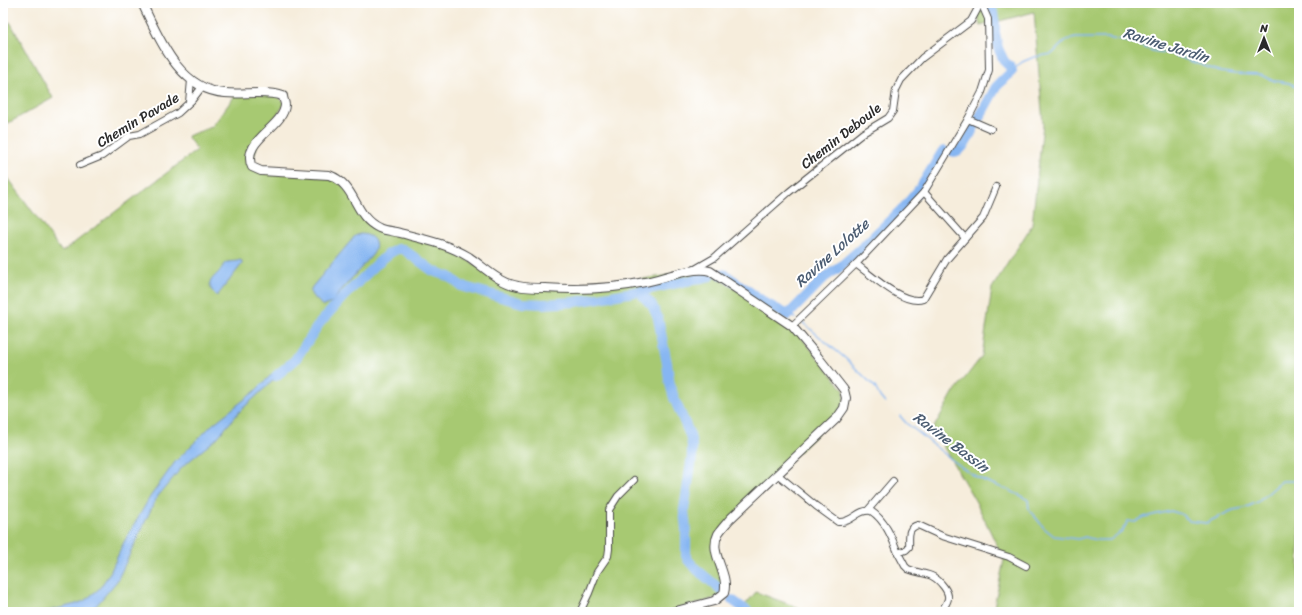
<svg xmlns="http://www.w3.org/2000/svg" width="1302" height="615" viewBox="0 0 1302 615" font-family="Sriracha,sans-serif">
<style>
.green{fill:#a7c972;stroke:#697a4e}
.water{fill:#86b6f2;stroke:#58708e}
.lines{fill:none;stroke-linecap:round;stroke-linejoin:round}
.stream{stroke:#86b6f2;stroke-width:1.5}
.river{stroke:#86b6f2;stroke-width:10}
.minor-casing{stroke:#494846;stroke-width:8}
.tertiary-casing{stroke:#494846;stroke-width:10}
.minor{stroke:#fff;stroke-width:6}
.tertiary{stroke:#fff;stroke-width:8}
.labels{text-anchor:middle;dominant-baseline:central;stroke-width:4;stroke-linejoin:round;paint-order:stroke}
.street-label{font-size:14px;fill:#2b2b2b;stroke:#fff}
.water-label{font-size:15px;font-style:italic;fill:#4b5c71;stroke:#fff}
</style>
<rect width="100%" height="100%" fill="#fff"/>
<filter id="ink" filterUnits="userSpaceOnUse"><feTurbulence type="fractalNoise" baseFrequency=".025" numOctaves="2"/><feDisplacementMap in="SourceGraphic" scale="8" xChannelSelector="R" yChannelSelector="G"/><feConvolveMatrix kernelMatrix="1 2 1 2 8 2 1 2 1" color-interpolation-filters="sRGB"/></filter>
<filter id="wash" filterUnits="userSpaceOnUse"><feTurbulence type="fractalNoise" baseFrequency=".012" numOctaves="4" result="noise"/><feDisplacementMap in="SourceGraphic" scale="16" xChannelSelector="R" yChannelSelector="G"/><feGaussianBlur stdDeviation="0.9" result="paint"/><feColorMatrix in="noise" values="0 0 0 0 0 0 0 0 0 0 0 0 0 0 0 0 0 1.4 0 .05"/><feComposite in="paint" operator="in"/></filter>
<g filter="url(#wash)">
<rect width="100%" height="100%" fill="#f6eddc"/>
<!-- green -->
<g class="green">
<polygon points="975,3 1299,3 1299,612 993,612 1004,560 976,502 933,429 952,395 982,356 992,288 1032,225 1043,124 1034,12 980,26"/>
<polygon points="10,22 53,98 3,126 3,25"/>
<polygon points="275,93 285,104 258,140 252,167 338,178 364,217 380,228 438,243 509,284 572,289 706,270 792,326 844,390 844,408 730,519 716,541 725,579 721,596 672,612 3,612 3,171 62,252 197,150 187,136 212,127 236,94"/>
<polygon points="756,592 810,612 739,612"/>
</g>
<!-- water -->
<g class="water">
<path d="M360,234C372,234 380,242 373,254L339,293L334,301L329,304L323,306C321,305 320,303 318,301C314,297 308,295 312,287L355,236Z"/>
<path d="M240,260L242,261V264L217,296C204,284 211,280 220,271C222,268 223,265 225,263C227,261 237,262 240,260Z"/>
<polygon points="287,369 285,372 276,378 240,411 216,439 183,466 158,496 153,505 117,581 95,607 85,611 73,610 64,612 44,612 76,604 84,601 99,589 110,573 124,542 150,497 175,462 213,424 254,392 273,373 278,370"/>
</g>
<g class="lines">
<!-- stream -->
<g class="stream">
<polyline points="1012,71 1022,62 1034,57 1052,54 1066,40 1076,38 1107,38 1129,42 1153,51 1168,53 1221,72 1235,74 1260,75 1275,81 1289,83 1299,88"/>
<polyline points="788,315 795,318"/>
<polyline points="802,322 845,358 875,387 880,397 885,403"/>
<path d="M900,416L907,424C930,440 950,461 975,476C992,486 1012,489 1028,500L1029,509L1044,528L1054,536L1078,539L1085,537L1096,540H1110L1122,531L1128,521L1135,522L1144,517L1171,511L1181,514L1189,521L1206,523L1218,517L1233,510L1244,508L1258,502L1282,481H1299"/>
</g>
<!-- river -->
<g class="river">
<polyline points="979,118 996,87 1012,71 1010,67 1004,61 998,48 995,33 995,24 991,3"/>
<path d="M953,152C964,152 969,136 974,127"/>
<polyline points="721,274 726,275 767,304 788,315 824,278 840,267 858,251 906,205 920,188 942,152 944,151"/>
<polyline points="640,291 644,297 652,305 658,318 667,363 669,380 674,398 690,435 692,445 692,457 684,510 686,529 686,556 688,560 695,568 720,589"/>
<polyline points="276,376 295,360 319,324 344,296 381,260 390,253 397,249 403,249 433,271 450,277 461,286 522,303 544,304 575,302 640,291 710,276"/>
<polyline points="732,600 749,612"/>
</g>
</g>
</g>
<g filter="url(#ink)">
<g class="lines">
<defs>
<g id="minor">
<polyline points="189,102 191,80"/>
<polyline points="968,119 991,129"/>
<polyline points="80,165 102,156 129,136 140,134 178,113 192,100 202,87"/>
<polyline points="924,192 965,238"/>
<path d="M856,264C871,275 904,306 923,299L947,259L983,218L996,187"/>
<polyline points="695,269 714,258 789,192 863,133 888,118 893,111 896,90 901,80 922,58 971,21 977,10 979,3"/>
<polyline points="792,326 856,264 924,192 968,119 982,92 989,70 988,19 981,3"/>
<path d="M777,474L816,506L838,522C853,523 857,509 871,511C885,520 892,538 898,553L906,550L909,547C910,538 906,528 918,525L942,536L1009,557L1026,566"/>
<polyline points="868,510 893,481"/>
<path d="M898,553L905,566L908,569C925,576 932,571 944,587C952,598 947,602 941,612"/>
<polyline points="580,612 589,593 597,572 608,556 609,549 609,510 618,496 634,480"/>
</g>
<path id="tertiary" d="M142,3C159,38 179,90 225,93C243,95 265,90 283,96C283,99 285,102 285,105C284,127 240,141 252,167L261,171L329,175C357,185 353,216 379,228C385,231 394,231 400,233C423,239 448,244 469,257C484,267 499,283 518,286C526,288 536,288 545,288C578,290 612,289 645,282C662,279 693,266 710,271L792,326L818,357L844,390L846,398L844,408L837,418L730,519C726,524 721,529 718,534C708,554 730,573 724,593L714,601L672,612"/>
</defs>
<!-- minor casing -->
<use href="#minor" class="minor-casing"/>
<!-- tertiary casing -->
<use href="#tertiary" class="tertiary-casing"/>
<!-- minor -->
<use href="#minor" class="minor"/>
<!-- tertiary -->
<use href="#tertiary" class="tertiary"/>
</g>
</g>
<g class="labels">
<!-- street labels -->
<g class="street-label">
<text transform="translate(138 120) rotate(-31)">Chemin Pavade</text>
<text transform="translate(841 136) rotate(-38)">Chemin Deboule</text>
</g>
<!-- water labels -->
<g class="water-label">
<text transform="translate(1166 45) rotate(17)">Ravine Jardin</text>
<text transform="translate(832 253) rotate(-42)">Ravine Lolotte</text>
<text transform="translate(951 442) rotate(37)">Ravine Bassin</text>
</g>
</g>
<!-- margin -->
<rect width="1302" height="615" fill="none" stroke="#fff" stroke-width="16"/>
<!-- north arrow -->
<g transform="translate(1264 38)" stroke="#ffffff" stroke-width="3" paint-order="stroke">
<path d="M0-3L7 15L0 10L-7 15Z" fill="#2b2b2b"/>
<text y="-6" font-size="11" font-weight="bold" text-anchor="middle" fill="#2b2b2b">N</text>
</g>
</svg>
